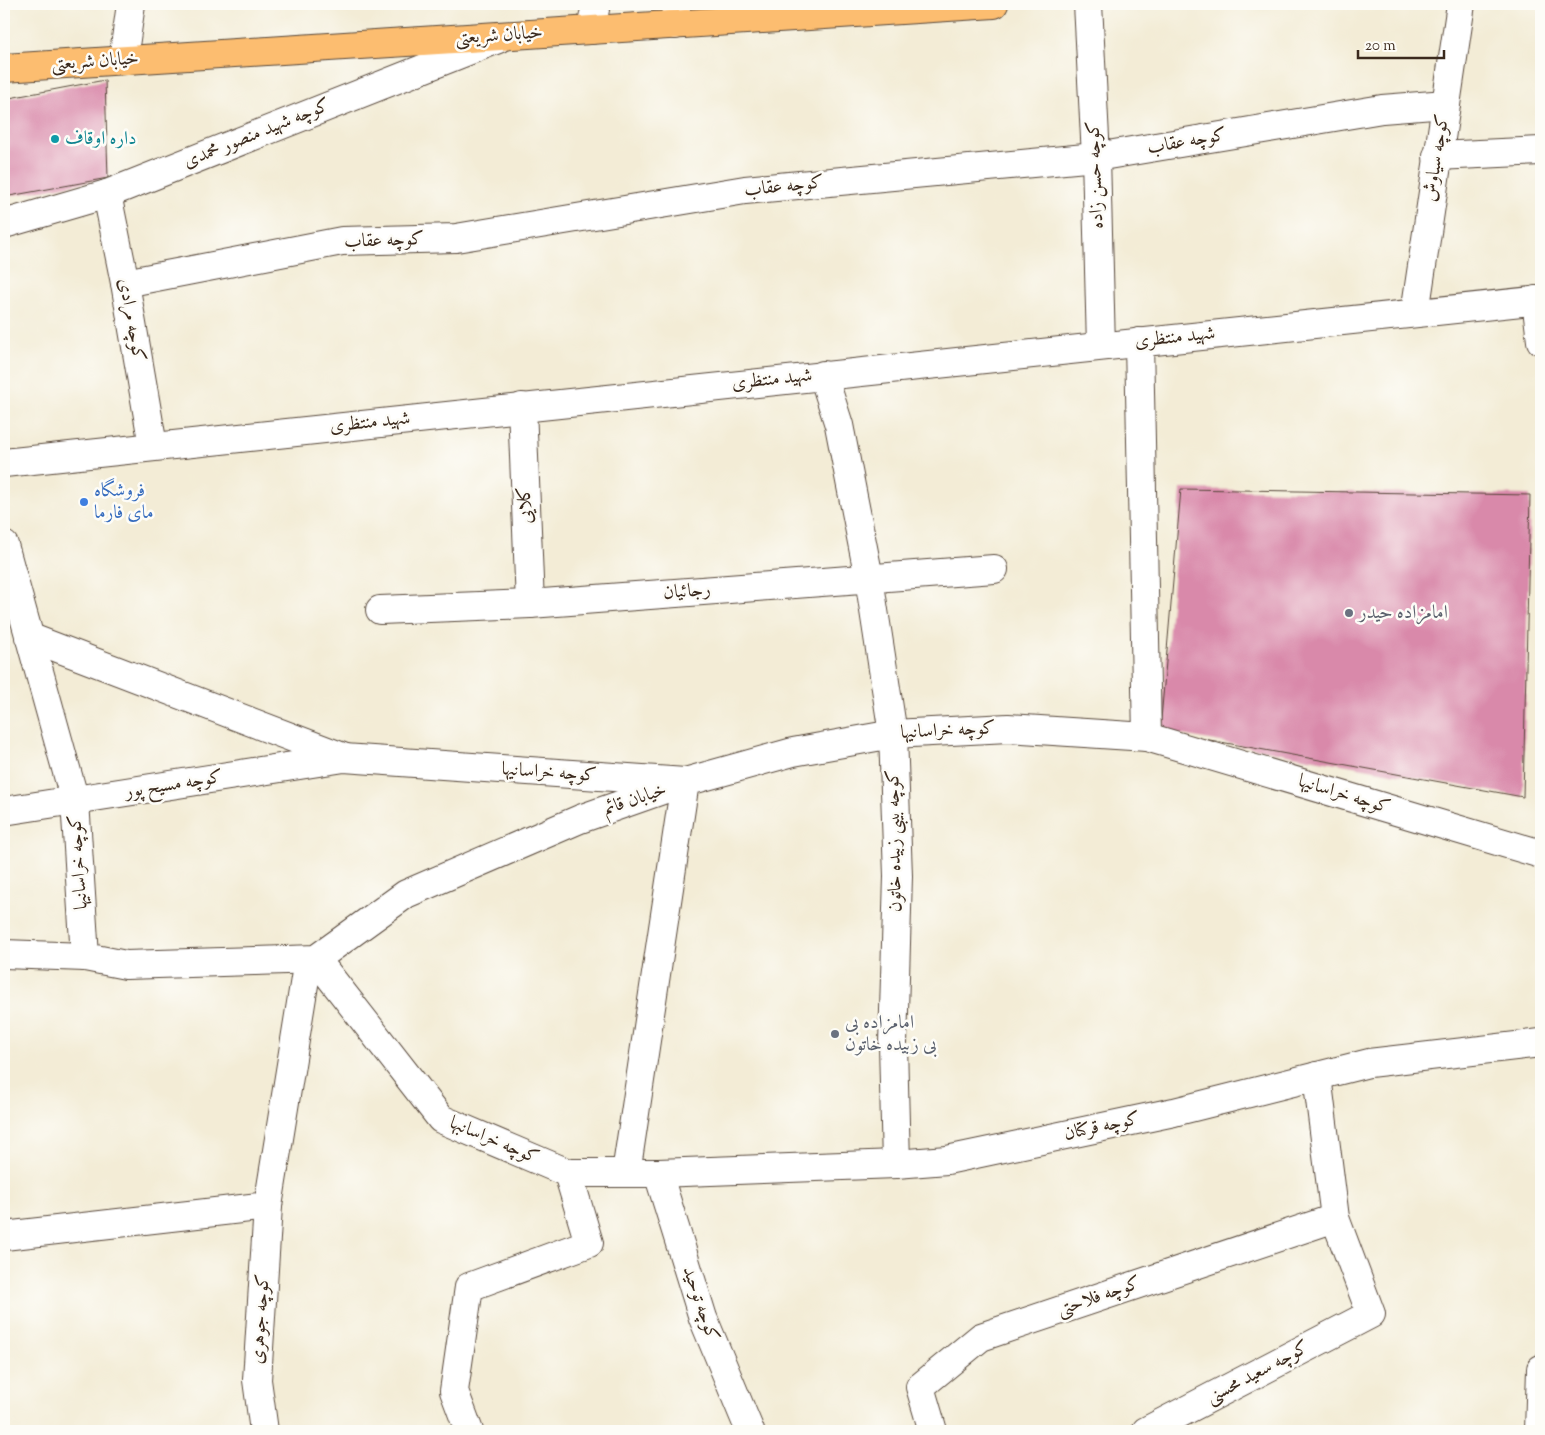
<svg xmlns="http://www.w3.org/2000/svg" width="1545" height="1435" viewBox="0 0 1545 1435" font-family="'Sorts Mill Goudy',Amiri,serif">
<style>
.building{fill:#d989aa}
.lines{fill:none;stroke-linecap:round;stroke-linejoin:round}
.minor-casing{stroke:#57473a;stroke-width:30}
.major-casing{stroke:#57473a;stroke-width:30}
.minor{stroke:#fff;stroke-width:28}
.major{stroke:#fcbd6f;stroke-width:28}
.culture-dot{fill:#0f9aa8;stroke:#fdfcf7;stroke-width:2}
.shop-dot{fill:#3f7fe0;stroke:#fdfcf7;stroke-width:2}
.worship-dot{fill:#6b7280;stroke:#fdfcf7;stroke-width:2}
.labels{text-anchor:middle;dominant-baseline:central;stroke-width:5;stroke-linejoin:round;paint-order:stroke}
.street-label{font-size:19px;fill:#3b2a1e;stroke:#fdfcf7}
.culture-label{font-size:19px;fill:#0d838f;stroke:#fdfcf7;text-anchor:start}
.shop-label{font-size:19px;fill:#366cbe;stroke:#fdfcf7;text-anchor:start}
.worship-label{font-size:19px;fill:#5b616d;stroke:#fdfcf7;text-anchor:start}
</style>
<rect width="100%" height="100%" fill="#fdfcf7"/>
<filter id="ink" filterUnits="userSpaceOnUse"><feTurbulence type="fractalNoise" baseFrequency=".02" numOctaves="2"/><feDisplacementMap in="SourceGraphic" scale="10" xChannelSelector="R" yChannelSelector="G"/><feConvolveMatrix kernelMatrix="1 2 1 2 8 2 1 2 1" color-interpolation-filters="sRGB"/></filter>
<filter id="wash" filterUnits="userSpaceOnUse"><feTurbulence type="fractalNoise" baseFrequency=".0096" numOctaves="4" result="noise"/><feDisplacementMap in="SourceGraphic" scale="20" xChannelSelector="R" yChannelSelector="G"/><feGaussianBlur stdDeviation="1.12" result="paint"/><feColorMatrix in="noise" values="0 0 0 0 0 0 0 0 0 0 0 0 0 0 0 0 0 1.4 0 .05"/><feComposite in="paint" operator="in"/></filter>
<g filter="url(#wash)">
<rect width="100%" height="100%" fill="#f3ecd6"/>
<g id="blocks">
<!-- building -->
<g class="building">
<polygon points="105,80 108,178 4,197 4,99"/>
<polygon points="1181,489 1530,495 1523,797 1160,731"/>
</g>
</g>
</g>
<g filter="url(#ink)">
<use href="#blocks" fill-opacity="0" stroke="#57473a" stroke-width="1"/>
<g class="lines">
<defs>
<g id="minor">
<polyline points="1088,4 1096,157 1101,346"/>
<polyline points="675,25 676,4"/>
<polyline points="591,30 596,4"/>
<polyline points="123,60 131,4"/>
<polyline points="1437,156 1541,151"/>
<polyline points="107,194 125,283 153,446"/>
<polyline points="4,224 107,194 498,39"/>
<polyline points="125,283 342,241 456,238 745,190 1096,157 1382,109 1446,104"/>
<polyline points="1536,300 1541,341"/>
<polyline points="1415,313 1461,4"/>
<polyline points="1139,342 1147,737"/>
<polyline points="823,375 839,425 869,578 893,734 898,876 893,1044 896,1164"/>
<polyline points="522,407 530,604"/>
<polyline points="4,463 1541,300"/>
<polyline points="4,545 75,801 85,957 126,965 316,959 406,894 580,819 685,782 626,1173"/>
<polyline points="380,610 530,604 994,569"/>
<polyline points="29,637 343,757"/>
<polyline points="4,811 344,758 685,782 793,752 893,734 1008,728 1147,737 1541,854"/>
<polyline points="4,954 85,957"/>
<polyline points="316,959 441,1119 568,1173 658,1173 896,1164 947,1160 1174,1112 1369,1063 1541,1043"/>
<polyline points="658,1173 703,1318 750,1431"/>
<polyline points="4,1236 268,1206 308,960"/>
<polyline points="264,1431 257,1380 268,1206"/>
<polyline points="469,1431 454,1391 469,1287 589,1243 568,1173"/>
<polyline points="933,1431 920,1387 981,1337 1335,1218"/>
<polyline points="1146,1431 1371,1314 1335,1218 1317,1076"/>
<polyline points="1539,1431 1541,1369"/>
</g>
<polyline id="major" points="4,68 994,4"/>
</defs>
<!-- minor casing -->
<use href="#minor" class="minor-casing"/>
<!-- major casing -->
<use href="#major" class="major-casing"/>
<!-- minor -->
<use href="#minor" class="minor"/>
<!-- major -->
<use href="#major" class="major"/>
</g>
</g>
<!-- markers -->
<circle class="culture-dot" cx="55" cy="139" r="5"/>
<circle class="shop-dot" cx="84" cy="502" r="5"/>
<g class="worship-dot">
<circle cx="1349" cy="613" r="5"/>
<circle cx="835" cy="1034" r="5"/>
</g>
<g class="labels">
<!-- street labels -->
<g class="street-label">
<text transform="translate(499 36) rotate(-4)">خیابان شریعتی</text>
<text transform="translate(95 62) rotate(-4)">خیابان شریعتی</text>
<text transform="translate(257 134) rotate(-22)">کوچه شهید منصور محمدی</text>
<text transform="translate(1187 142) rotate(-10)">کوچه عقاب</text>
<text transform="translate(1437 158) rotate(-81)">کوچه سیاوش</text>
<text transform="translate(1096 175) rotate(-92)">کوچه حسن زاده</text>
<text transform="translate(784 187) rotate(-6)">کوچه عقاب</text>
<text transform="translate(384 241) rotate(-2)">کوچه عقاب</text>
<text transform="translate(131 320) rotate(80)">کوچه مرادی</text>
<text transform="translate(1175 338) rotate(-6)">شهید منتظری</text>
<text transform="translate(772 380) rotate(-6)">شهید منتظری</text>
<text transform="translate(370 423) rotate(-6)">شهید منتظری</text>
<text transform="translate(526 505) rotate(-93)">کلایی</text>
<text transform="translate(687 592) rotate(-4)">رجائیان</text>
<text transform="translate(948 731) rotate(-3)">کوچه خراسانیها</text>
<text transform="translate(549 773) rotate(4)">کوچه خراسانیها</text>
<text transform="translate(174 785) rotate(-9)">کوچه مسیح پور</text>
<text transform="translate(1344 795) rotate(17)">کوچه خراسانیها</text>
<text transform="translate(635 800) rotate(-19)">خیابان قائم</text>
<text transform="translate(895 841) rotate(-91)">کوچه بیبی زبیده خاتون</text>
<text transform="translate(79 862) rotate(-94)">کوچه خراسانیها</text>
<text transform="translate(1102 1127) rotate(-12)">کوچه قرکتان</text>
<text transform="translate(494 1141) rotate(23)">کوچه خراسانبها</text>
<text transform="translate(1099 1297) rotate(-19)">کوچه فلاحتی</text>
<text transform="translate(700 1304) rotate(71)">کوچه توحید</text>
<text transform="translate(261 1319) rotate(-86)">کوچه جوهری</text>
<text transform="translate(1258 1373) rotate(-28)">کوچه سعید محسنی</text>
</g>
<!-- culture labels -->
<g class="culture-label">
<text x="65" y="139">داره اوقاف</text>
</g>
<!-- shop labels -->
<g class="shop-label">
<text x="94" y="491">فروشگاه<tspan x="94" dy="22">مای فارما</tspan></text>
</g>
<!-- worship labels -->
<g class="worship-label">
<text x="1359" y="613">امامزاده حیدر</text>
<text x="845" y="1023">امامزاده بی<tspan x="845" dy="22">بی زبیده خاتون</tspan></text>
</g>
</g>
<!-- margin -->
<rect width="1545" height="1435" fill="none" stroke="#fdfcf7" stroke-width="20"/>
<!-- scale -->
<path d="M1358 50v8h86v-8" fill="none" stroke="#3b2a1e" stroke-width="2.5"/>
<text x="1365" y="50" font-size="15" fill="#3b2a1e" stroke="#fdfcf7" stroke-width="4" paint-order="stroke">20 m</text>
</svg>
